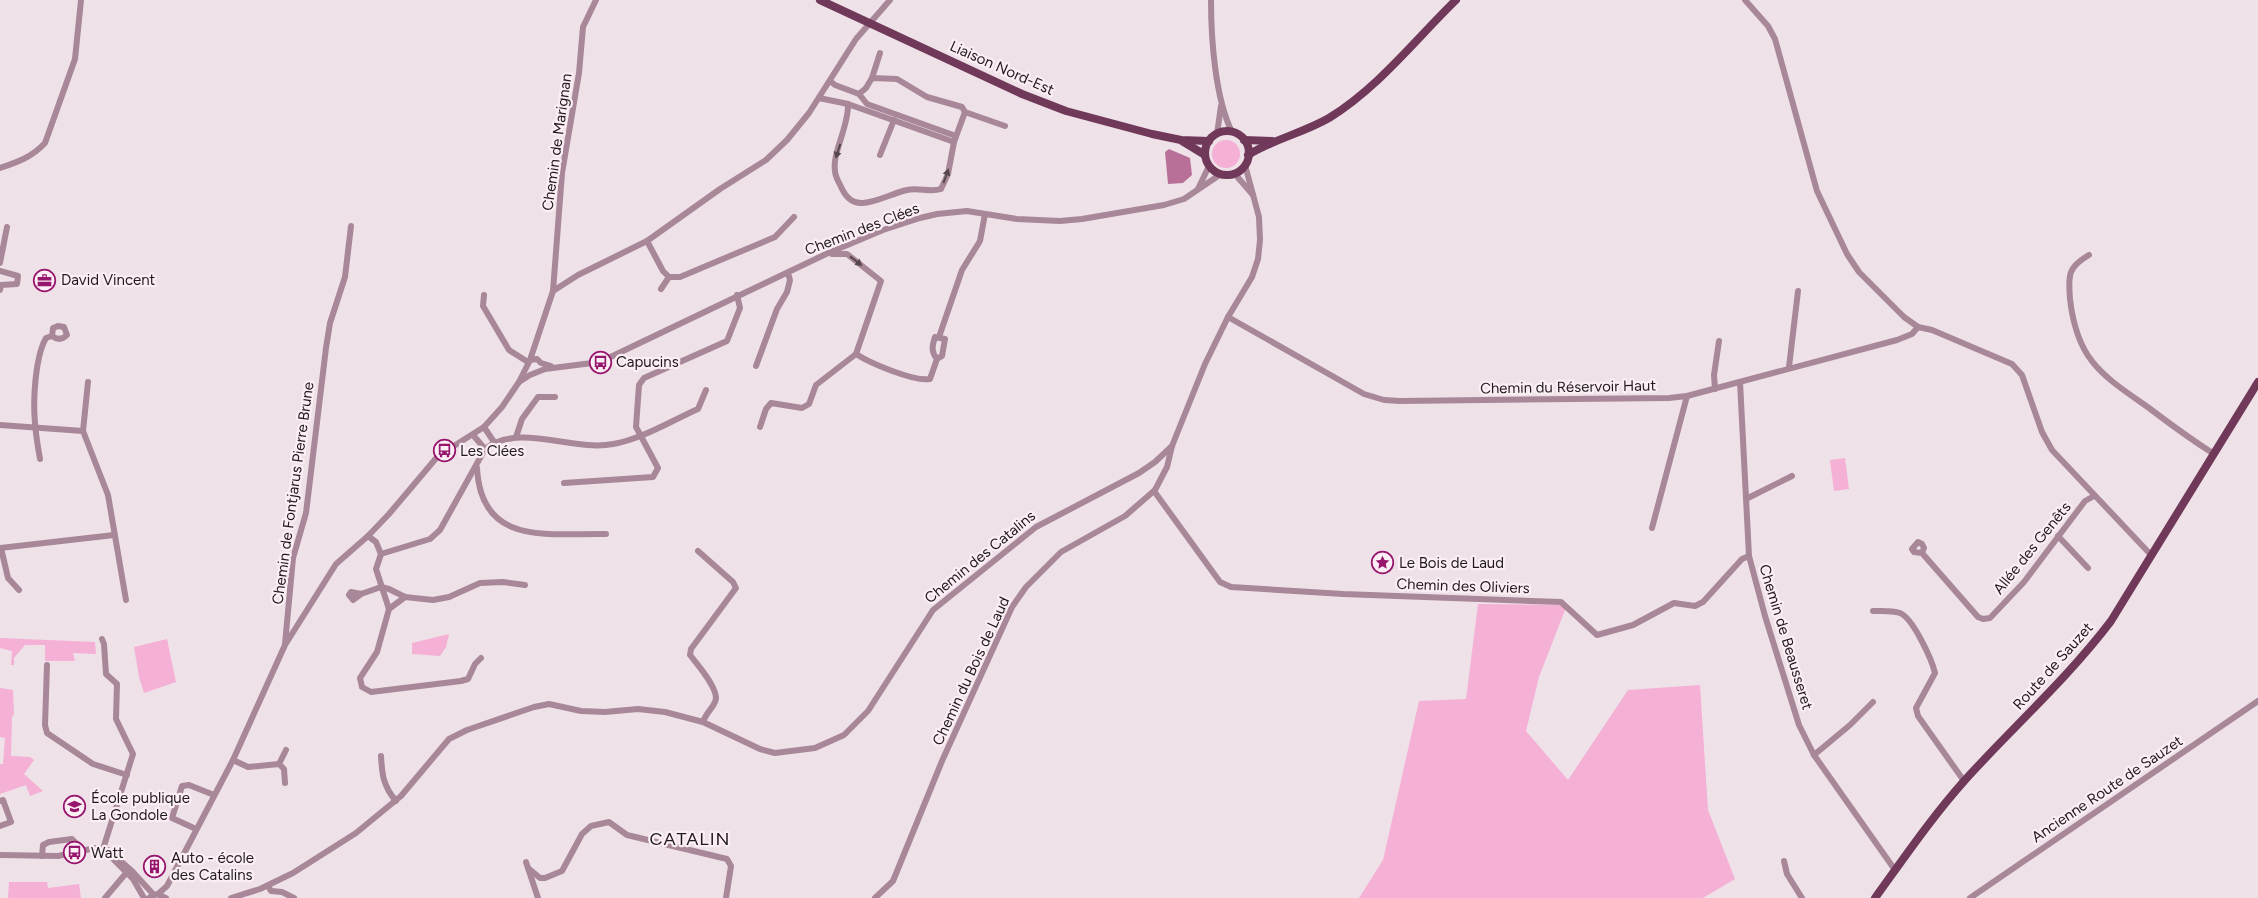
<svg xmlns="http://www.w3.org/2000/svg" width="2258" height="898" viewBox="0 0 2258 898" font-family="Figtree,sans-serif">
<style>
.green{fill:#f5b0d5}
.water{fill:#b87099}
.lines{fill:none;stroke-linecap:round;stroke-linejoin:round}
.minor{stroke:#a88798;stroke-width:6}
.major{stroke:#703959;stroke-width:8}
.oneway{fill:#56464e}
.labels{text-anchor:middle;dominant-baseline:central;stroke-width:4.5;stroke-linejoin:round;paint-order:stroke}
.street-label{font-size:15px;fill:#1f1a1d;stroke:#fceef5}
.poi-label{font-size:15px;fill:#1f1a1d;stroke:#fceef5;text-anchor:start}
.quarter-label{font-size:18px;letter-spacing:1px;fill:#1f1a1d;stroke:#fceef5}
</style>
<rect width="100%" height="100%" fill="#efe1e8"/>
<!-- green -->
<g class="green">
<circle cx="1226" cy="154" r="14"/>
<polygon points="1845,458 1849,489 1834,491 1830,460"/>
<polygon points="1478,604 1567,605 1539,677 1526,731 1568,780 1628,690 1700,685 1708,810 1735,879 1703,898 1359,898 1383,860 1419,701 1466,699"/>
<polygon points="449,634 446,647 440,656 412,654 412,643"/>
<polygon points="0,638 95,642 96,654 73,653 75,661 45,661 45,645 25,645 14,658 14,665 11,665 12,651 0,648"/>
<polygon points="167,639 176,682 144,693 139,677 134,647"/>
<polygon points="0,688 13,690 14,714 12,717 11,756 30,757 34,760 24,774 43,791 30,796 26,785 0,794 0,764 3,764 5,738 0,737"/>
<polygon points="9,882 47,882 48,888 79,884 81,898 8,898"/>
</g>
<!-- water -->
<polygon class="water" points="1169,149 1190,158 1192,175 1183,183 1168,184 1165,152"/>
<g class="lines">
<!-- minor -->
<g class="minor">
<path d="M1211,0C1211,38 1215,98 1232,132"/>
<polyline points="1745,0 1768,26 1775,39 1817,191 1847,254 1859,272 1904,317 1918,327 1932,330 2012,364 2022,375 2042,432 2052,450 2152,556"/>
<polyline points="872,78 880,53"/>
<path d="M830,81L835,85L859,94L866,88L872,78L897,79L927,97L962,107L965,112L954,142L948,174L941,189C930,193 919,187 907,190C893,193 878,202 863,203C853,204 846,197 842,189C840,184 835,177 835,171C832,153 849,126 848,104"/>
<polyline points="859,94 867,104 956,136"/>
<polyline points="819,98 848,104 954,142"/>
<polyline points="965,112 1005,126"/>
<polyline points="1217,134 1221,106"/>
<polyline points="880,155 894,120"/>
<path d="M0,168C18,162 32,157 45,143L75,59L81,0"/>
<polyline points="1234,173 1253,195"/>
<polyline points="1198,189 1209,166"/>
<polyline points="647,241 663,271 669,277 680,277 775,237 794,217"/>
<path d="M2089,255C2068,267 2068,275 2070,299C2077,361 2102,375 2149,408C2170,424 2192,440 2214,454"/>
<polyline points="0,263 7,227"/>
<polyline points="0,271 18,276 17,284 1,285 0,290"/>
<polyline points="661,289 669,277"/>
<polyline points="553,291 578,275 647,241 720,189 766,160 787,140 809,113 856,39 890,0"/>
<polyline points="484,295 483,306 509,350 528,362"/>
<polyline points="1228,317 1364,394 1384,400 1400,401 1669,398 1687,396 1897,340 1912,334 1918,327"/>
<polyline points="939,337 962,270 980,241 985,214"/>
<path d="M856,354C870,363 914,382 930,379L937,359L942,356L945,339L935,337C932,346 931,352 937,359"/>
<polyline points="530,360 553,291 562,173 579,73 583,27 596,0"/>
<polyline points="756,366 777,309 787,292 790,280 788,273"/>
<polyline points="1789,367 1798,291"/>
<polyline points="88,382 83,431 108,495 126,600"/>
<polyline points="519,382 530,375 545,369 600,362 826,254 883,230 920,218 937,214 967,211 1017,219 1060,221 1082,219 1164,205 1184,199 1221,174"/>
<polyline points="1740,382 1749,556 1765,616 1799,725 1814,755 1895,870"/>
<polyline points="1715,389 1714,375 1719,341"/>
<polyline points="0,425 83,431"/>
<polyline points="484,427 494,442"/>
<polyline points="760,427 766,409 771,403 802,408 809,404 816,385 856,354 881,281 847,254 832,254"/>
<polyline points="473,435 485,449"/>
<polyline points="516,437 522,419 538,397 555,397"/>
<path d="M40,459C34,426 32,402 37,368C39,357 40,348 46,338L52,336L53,328L58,326L64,327L67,335C62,340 57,340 52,336"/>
<path d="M477,468C481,547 549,533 606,534"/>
<polyline points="564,483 653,477 658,468 636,427 639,385 644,378 727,341 740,308 737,295"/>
<polyline points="1154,491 1220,582 1231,587 1343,594 1561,602 1597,635 1633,625 1674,603 1695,606 1703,602 1742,559 1749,556"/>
<polyline points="1746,499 1792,476"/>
<polyline points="1652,528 1687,396"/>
<polyline points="368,536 376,542 381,554"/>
<polyline points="2058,536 2088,568"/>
<polyline points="0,548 114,535"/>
<polyline points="1,548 8,578 19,590"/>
<path d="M698,551L733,582L736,588L691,649L690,655C697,664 721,691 715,702C712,709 706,713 703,722"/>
<polyline points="1922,553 1914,552 1912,549 1918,542 1922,544 1924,548 1922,553 1978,617 1983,619 1990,618 2024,582 2085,501 2094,496"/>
<path d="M381,554L430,539L440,530L485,449C519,422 573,452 613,444C640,440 673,420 698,409L706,390"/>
<polyline points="381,554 376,569 389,609 377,652 360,678 362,687 371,692 461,681 468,679 475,664 481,658"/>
<polyline points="361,594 353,600 349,595 351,592 361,594 381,587 389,589 405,597 433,600 449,597 480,583 503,582 525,585"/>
<polyline points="389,609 405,597"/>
<path d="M1873,611C1882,611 1891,610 1900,613C1913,618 1932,660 1935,673L1916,708L1918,716L1964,781"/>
<polyline points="102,639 104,644 106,674 117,684 116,719 133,754 103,849"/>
<polyline points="285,644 293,558 306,513 326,348 330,323 345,277 351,226"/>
<polyline points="47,665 45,725 47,733 93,764 127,775"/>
<polyline points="1814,755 1850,725 1873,702"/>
<path d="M381,756C382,774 383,786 396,801"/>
<polyline points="233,760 248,767 279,764 286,750"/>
<polyline points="279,764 284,769 285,783"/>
<polyline points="0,801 3,800 11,822 0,826"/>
<polyline points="196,829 172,818 182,786 189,785 214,795"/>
<polyline points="103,849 133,879 144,898"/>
<polyline points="0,855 58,856 95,848 108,850 132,871 153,894"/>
<polyline points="42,856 43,845 49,842 72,839 84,851"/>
<polyline points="1784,861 1787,874 1802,898"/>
<polyline points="526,862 538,898"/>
<polyline points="528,868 540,878 545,878 562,871 582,834 591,826 609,822 627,835 727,859 731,866 726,898"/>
<polyline points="268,886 271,891 282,892 294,898"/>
<polyline points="158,894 167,886 233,760 285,645 336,564 368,536 389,514 438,456 484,427 502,407 519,382 530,360 537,359 541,363 551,366"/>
<polyline points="105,898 127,872"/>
<path d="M149,898C155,893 159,894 166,898"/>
<polyline points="231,898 260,889 293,873 356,833 401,796 449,739 467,730 534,707 549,704 581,711 605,712 638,709 665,712 703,722 760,749 775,753 815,748 844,735 868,711 933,610 1036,527 1139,473 1155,462 1172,446"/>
<polyline points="875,898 893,881 942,761 1012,607 1026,587 1061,552 1125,516 1155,490 1167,467 1172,446 1205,364 1228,317 1252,277 1258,259 1260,240 1259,217 1245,165"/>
<polyline points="1970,898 2258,701"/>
</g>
<!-- major -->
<g class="major">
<polyline points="820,0 1022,94 1066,111 1152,134 1181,140 1209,141"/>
<circle cx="1227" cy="153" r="22"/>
<polyline points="1244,140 1272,141"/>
<polyline points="1182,141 1205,155"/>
<path d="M1248,155C1274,139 1303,133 1329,118C1378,88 1415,40 1456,0"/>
<path d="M1875,898C1904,858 1932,817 1965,780C2013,727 2067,679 2111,621L2258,382"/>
</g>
</g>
<!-- one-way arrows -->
<defs><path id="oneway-solid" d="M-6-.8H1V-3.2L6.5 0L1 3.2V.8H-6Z" transform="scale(1.25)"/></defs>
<g class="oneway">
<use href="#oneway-solid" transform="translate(838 151) rotate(108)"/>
<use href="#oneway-solid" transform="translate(946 176) rotate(-70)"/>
<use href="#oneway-solid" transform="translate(856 261) rotate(38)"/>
</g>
<!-- icons -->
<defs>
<symbol id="office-ring" viewBox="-11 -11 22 22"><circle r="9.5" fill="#fceef5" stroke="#96156d" stroke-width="1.5"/><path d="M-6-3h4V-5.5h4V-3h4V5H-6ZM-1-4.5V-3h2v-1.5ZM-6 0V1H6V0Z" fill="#96156d"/></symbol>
<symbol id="bus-ring" viewBox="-11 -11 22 22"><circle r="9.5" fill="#fceef5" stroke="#96156d" stroke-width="1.5"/><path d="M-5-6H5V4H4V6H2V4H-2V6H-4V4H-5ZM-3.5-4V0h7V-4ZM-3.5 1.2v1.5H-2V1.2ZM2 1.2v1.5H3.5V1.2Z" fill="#96156d"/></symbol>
<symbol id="sight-ring" viewBox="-11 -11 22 22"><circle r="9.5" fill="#fceef5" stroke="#96156d" stroke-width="1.5"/><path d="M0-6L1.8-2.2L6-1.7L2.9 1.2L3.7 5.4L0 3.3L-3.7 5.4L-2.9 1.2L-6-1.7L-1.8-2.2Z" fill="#96156d"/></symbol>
<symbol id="school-ring" viewBox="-11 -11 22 22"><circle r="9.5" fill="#fceef5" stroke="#96156d" stroke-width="1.5"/><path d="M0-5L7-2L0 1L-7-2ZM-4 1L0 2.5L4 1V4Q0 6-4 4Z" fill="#96156d"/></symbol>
<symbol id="building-ring" viewBox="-11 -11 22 22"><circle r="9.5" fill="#fceef5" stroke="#96156d" stroke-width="1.5"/><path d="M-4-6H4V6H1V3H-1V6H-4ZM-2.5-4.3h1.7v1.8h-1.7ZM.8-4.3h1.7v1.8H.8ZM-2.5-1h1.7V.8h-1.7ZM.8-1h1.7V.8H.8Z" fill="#96156d"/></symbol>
</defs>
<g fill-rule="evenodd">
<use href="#office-ring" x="32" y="268" width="25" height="25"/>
<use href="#bus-ring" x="588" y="350" width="25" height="25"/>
<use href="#bus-ring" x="432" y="438" width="25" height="25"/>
<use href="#sight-ring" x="1370" y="550" width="25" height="25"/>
<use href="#school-ring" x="62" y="794" width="25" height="25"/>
<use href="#bus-ring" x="62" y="840" width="25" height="25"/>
<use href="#building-ring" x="142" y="854" width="25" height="25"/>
</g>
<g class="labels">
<!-- street labels -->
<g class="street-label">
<text transform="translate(1002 68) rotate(24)">Liaison Nord-Est</text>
<text transform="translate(557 142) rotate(-82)">Chemin de Marignan</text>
<text transform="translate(862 229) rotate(-21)">Chemin des Clées</text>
<text transform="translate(1568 387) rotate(-1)">Chemin du Réservoir Haut</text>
<text transform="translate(293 493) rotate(-82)">Chemin de Fontjarus Pierre Brune</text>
<text transform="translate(2032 548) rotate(-51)">Allée des Genêts</text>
<text transform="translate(980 557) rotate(-39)">Chemin des Catalins</text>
<text transform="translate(1463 586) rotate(2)">Chemin des Oliviers</text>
<text transform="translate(1786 637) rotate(73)">Chemin de Beausseret</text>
<text transform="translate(2053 666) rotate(-48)">Route de Sauzet</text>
<text transform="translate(971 671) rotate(-65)">Chemin du Bois de Laud</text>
<text transform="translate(2107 789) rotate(-34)">Ancienne Route de Sauzet</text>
</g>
<!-- poi labels -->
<g class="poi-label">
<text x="61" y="280">David Vincent</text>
<text x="616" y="362">Capucins</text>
<text x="460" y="451">Les Clées</text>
<text x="1399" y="563">Le Bois de Laud</text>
<text x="91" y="798">École publique<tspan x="91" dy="17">La Gondole</tspan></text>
<text x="91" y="853">Watt</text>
<text x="171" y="858">Auto - école<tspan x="171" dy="17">des Catalins</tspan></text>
</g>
<!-- quarter labels -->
<g class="quarter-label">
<text x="690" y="839">CATALIN</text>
</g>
</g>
</svg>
